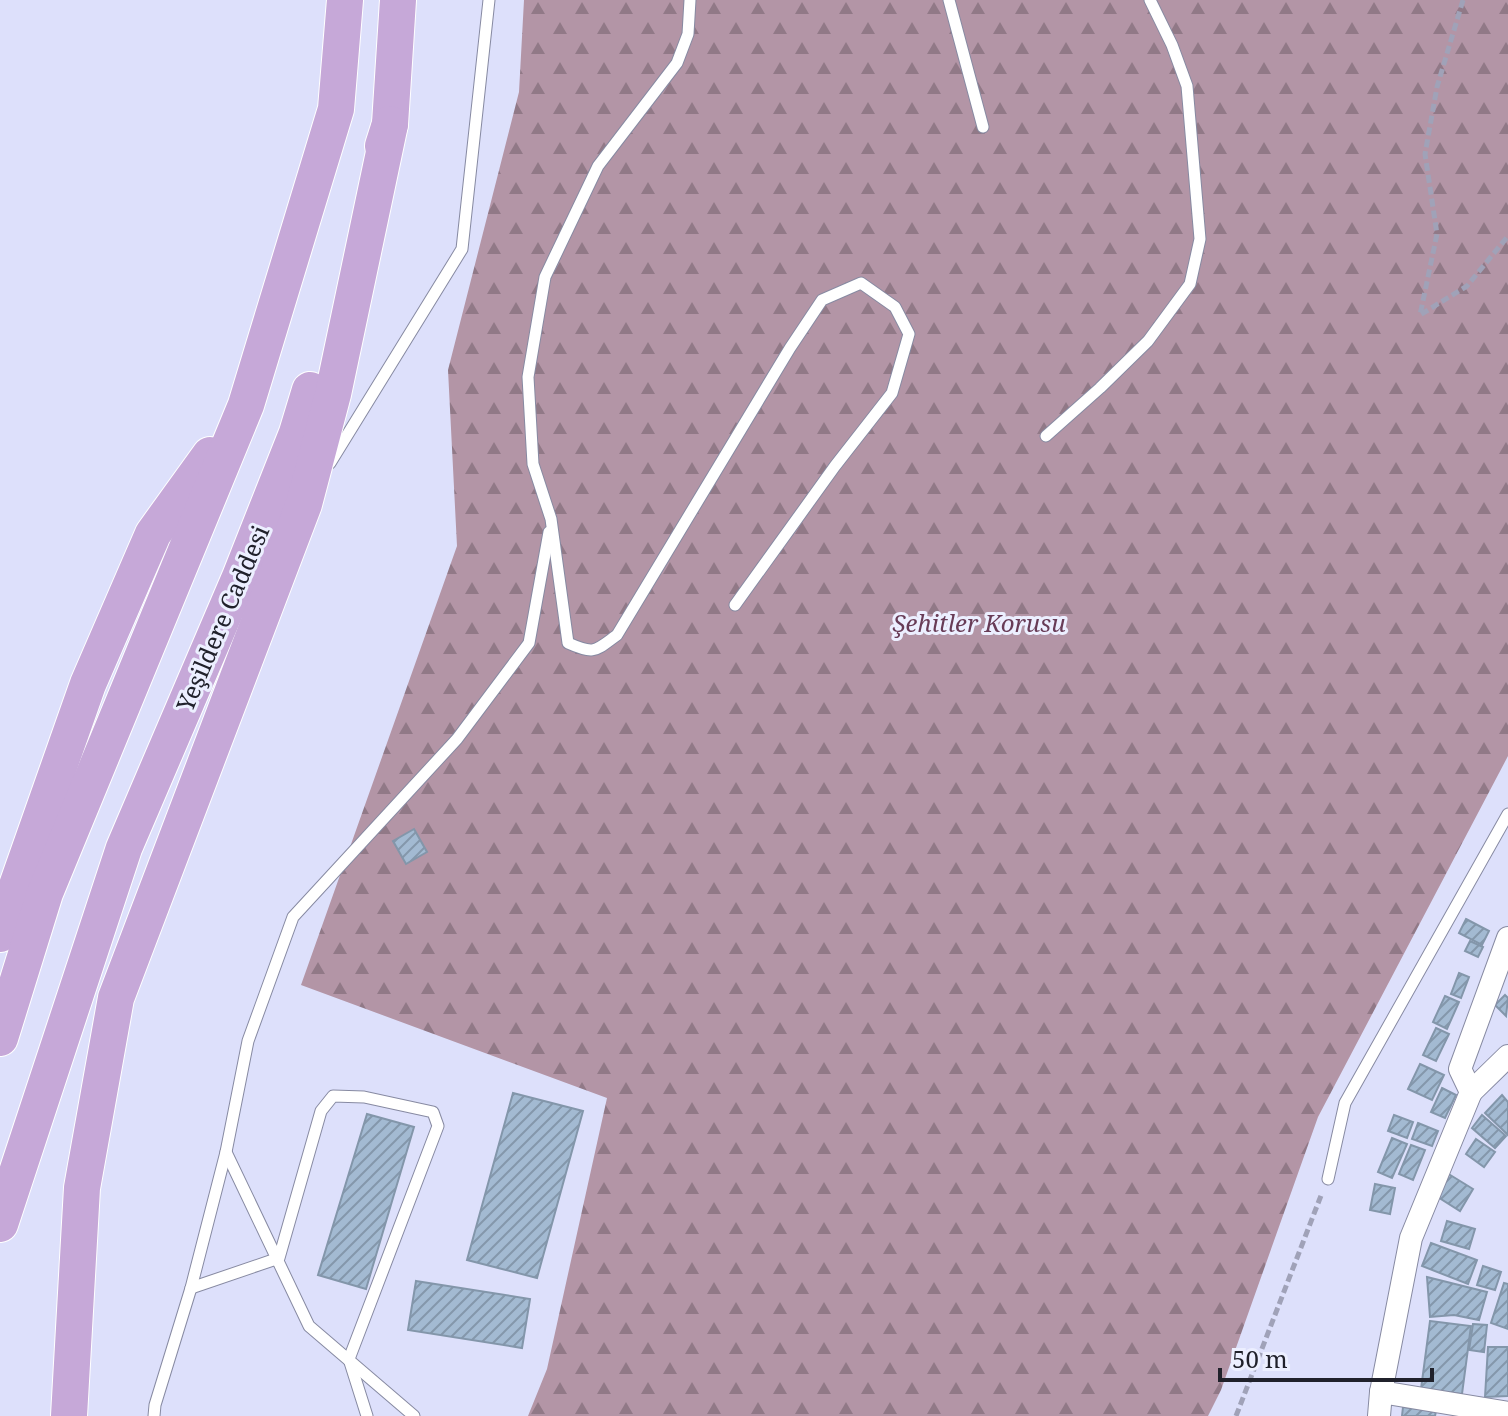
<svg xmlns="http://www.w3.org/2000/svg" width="1508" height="1416" viewBox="0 0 1508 1416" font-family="'Noto Serif',serif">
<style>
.forest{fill:url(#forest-firs)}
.building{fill:url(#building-hatch);stroke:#8396aa;stroke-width:2}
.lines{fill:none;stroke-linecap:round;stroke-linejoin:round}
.service-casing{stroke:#878aa2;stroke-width:13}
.minor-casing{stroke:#878aa2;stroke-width:24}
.trunk-casing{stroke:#fff;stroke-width:38}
.path{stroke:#a0a2b8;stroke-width:5;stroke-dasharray:8 4;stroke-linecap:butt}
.service{stroke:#fff;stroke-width:11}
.minor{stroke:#fff;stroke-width:22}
.trunk{stroke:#c6a8d8;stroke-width:36}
.labels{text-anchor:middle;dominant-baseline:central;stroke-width:6;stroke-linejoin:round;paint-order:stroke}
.street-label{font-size:24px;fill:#20212b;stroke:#ecefff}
.park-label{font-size:24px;font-style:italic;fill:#683c57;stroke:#ecefff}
</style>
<defs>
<pattern id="forest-firs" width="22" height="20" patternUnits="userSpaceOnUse" patternTransform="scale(2)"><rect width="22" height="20" fill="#b395a6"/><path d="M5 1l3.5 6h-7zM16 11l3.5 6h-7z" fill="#917987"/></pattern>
<pattern id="building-hatch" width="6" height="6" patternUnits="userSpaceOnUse" patternTransform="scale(2)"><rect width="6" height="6" fill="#a3bad2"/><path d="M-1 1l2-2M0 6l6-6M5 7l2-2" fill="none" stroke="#8497ab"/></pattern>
</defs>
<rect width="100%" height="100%" fill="#dde0fb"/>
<!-- forest -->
<polygon class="forest" points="524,0 1508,0 1508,756 1318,1117 1221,1390 1208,1416 528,1416 547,1369 607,1098 301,985 457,546 448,370 519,92"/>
<!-- building -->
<g class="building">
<polygon points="414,829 427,852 406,864 393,841"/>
<polygon points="1466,919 1489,931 1482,945 1459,933"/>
<polygon points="1470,941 1483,947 1478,957 1465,951"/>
<polygon points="1459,973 1469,977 1461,998 1451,994"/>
<polygon points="1505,995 1508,998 1506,1016 1495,1005"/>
<polygon points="1445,996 1459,1002 1447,1029 1433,1022"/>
<polygon points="1436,1028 1449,1034 1436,1061 1423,1055"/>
<polygon points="1420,1064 1444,1075 1432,1100 1408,1089"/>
<polygon points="1442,1088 1456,1095 1445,1118 1431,1112"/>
<polygon points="513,1093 583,1111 537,1278 467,1260"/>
<polygon points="1502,1095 1508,1102 1508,1135 1485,1113"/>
<polygon points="367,1114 414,1127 366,1289 318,1275"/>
<polygon points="1394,1115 1413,1122 1407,1138 1388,1131"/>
<polygon points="1482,1115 1506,1136 1495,1148 1472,1128"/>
<polygon points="1418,1123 1438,1131 1432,1146 1412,1139"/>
<polygon points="1392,1138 1407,1144 1392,1178 1378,1172"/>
<polygon points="1476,1139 1495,1152 1484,1167 1466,1154"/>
<polygon points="1411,1145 1425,1150 1413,1180 1399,1174"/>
<polygon points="1447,1173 1473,1189 1460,1211 1433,1194"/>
<polygon points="1375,1184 1395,1188 1390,1214 1370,1210"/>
<polygon points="1447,1221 1475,1229 1469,1249 1441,1241"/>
<polygon points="1431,1243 1477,1260 1468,1284 1422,1266"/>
<polygon points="1483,1266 1501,1272 1495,1290 1477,1285"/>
<polygon points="1427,1277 1487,1292 1479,1320 1454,1315 1430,1317"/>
<polygon points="416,1281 530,1299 522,1348 408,1330"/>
<polygon points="1504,1283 1508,1284 1508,1329 1491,1323"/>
<polygon points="1430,1321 1471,1326 1462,1394 1421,1389"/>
<polygon points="1473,1324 1487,1325 1484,1352 1469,1350"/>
<polygon points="1488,1347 1508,1347 1508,1396 1485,1397"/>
<polygon points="1403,1407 1436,1411 1435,1416 1402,1416"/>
</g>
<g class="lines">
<defs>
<g id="service">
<path d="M690,0L688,34L677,63L598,166L545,277L528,377L533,464L551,519L568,643C595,655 595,651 617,635L790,348L822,300L861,283L895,307L909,334L892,393L835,466L735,605"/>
<polyline points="949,0 983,127"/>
<polyline points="1046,436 1100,388 1148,341 1190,284 1200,239 1187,86 1172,45 1150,0"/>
<polyline points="330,463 462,249 489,0"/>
<polyline points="226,1152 309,1326 414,1416"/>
<polyline points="1328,1179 1345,1103 1508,814"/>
<polyline points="191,1288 279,1258 321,1111 333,1096 364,1097 433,1112 438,1126 349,1359 367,1416"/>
<polyline points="154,1416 155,1405 191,1288 226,1152 248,1041 293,917 457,739 529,643 549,532"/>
</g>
<g id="minor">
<polyline points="1471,1092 1508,1056"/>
<polyline points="1381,1392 1508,1413"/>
<polyline points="1379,1416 1381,1392 1411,1238 1471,1092 1460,1069 1508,938"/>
</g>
<g id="trunk">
<polyline points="383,146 390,124 398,0"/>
<polyline points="0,934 88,684 153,534 210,455"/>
<polyline points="0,1038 45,893 246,405 336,109 345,0"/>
<polyline points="0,1224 124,848 240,577 297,433 310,390"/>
<polyline points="69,1416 82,1188 116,998 304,504 333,394 390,124"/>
</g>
</defs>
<!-- service casing -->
<use href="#service" class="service-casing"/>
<!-- minor casing -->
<use href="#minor" class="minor-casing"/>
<!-- trunk casing -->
<use href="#trunk" class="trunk-casing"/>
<!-- path -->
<g class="path">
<polyline points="1463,0 1437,87 1425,154 1437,234 1420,315 1467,286 1508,236"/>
<polyline points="1236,1416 1322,1193"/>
</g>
<!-- service -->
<use href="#service" class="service"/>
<!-- minor -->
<use href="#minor" class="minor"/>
<!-- trunk -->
<use href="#trunk" class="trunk"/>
</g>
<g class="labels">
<!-- street labels -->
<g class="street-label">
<text transform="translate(222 618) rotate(-67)">Yeşildere Caddesi</text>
</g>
<!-- park labels -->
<g class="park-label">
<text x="979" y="622">Şehitler Korusu</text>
</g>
</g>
<!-- scale -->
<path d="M1220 1368v12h212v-12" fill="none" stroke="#20212b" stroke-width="4"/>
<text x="1232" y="1368" font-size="24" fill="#20212b" stroke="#ecefff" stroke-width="6" paint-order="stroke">50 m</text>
</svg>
